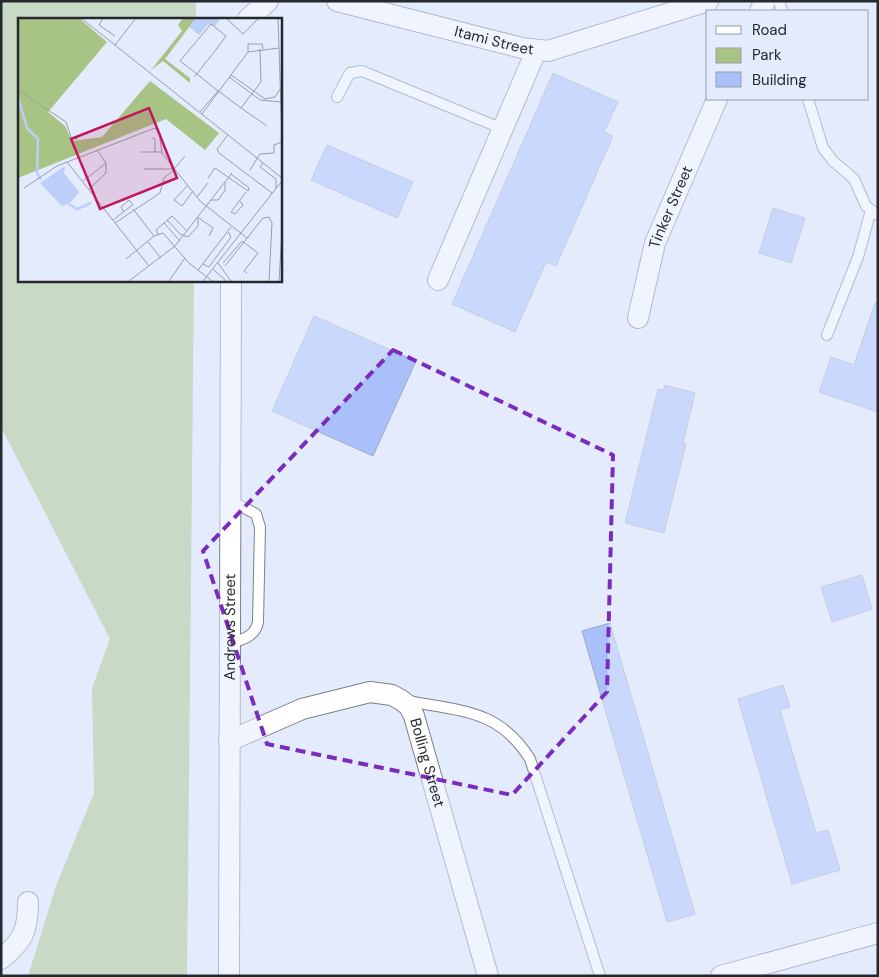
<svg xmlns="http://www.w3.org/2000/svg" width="879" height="977" viewBox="0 0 879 977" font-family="'DM Sans',sans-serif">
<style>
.green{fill:#a7c484}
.building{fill:#a9c0fa;stroke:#a2a9ba}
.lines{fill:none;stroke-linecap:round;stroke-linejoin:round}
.lane-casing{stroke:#79808f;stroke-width:12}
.street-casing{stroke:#79808f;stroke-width:22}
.lane{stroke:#fff;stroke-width:10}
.street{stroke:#fff;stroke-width:20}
.marked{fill:none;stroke:#7b2cbf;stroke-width:4;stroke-dasharray:10 6;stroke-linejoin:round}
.labels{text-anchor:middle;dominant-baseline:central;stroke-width:5;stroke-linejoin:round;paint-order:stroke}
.street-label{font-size:15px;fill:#25282f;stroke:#e3ebfd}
.inset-river{fill:none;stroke:#bccffa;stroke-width:2.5}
.inset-road{fill:none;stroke:#979dab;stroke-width:1}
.view{fill:#c2185b;fill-opacity:0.15;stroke:#c2185b;stroke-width:2.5}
.inset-edge{fill:none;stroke:#25282f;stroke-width:2.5}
</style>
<rect width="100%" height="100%" fill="#e3ebfd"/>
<!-- green -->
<polygon class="green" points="1,1 196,1 196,19 19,19 19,280 194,280 187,976 28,976 56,886 94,793 92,688 110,639 1,427"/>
<!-- building -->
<g class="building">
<polygon points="553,73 618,102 604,132 613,136 556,266 546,262 515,332 452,304"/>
<polygon points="327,145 413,182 397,218 311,180"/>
<polygon points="773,208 805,218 791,263 759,253"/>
<polygon points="875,303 878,304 878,412 819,392 831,357 854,365"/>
<polygon points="314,316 416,361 373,456 272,411"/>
<polygon points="665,385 695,393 683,443 686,444 664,533 625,523 658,389 663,390"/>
<polygon points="862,575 872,609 832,622 821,587"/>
<polygon points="610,623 695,914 667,922 582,631"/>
<polygon points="783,685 790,707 780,710 816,833 828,830 840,870 792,884 738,699"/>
</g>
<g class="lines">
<defs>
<g id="lane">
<polyline points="779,1 782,11"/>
<polyline points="337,97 350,73 362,71 503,129"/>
<polyline points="808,99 823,148 833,161 854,179 866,206 878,215"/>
<polyline points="827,335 858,257 871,210"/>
<path d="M229,500L256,514L260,527L258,622C255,637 243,639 229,644"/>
<path d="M407,701C460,711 499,709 530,759L600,976"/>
</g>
<g id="street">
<path id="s1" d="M337,1L522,48L548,51L708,1"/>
<polyline points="760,11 765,1"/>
<polyline points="248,19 268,1"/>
<polyline points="438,280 536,51"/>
<path id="s2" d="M638,318L655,243L717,99"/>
<path id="s3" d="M229,741L302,709L370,692L392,695L401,700L409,706L414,716L488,976"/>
<path d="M1,959C23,941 28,931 28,902"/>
<path id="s4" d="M229,976L231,280"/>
<polyline points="721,976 878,933"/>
</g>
</defs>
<!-- lane casing -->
<use href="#lane" class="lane-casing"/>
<!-- street casing -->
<use href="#street" class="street-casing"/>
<!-- lane -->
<use href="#lane" class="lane"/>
<!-- street -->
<use href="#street" class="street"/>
</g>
<!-- marked area -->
<path d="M0 0H879V977H0ZM393,350L613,455L607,692L512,795L267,744L203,551Z" fill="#e3ebfd" fill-opacity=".55" fill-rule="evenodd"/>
<path class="marked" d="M393,350L613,455L607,692L512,795L267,744L203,551Z"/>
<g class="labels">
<!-- street labels -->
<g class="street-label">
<text stroke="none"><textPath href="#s1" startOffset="162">Itami Street</textPath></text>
<text stroke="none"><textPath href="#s2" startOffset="116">Tinker Street</textPath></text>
<text stroke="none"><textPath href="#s4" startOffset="349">Andrews Street</textPath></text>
<text stroke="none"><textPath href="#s3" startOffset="252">Bolling Street</textPath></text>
</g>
</g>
<!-- overview -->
<g transform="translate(18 18)">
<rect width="264" height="264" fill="#e3ebfd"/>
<path d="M0,0H61L89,24L30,94L47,108L54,123L84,119L132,63L201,115L187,132L148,101L0,160ZM165,0H178L147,41L172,60V65L145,43L133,52L164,13L160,7Z" fill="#a7c484"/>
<path d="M178,0H203L197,8L190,6L181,17L171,9ZM47,148L46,155L61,174L51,186L44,188L22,165Z" fill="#bccffa"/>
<path class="inset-river" d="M0,79L9,110L20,121L19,155L23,162M51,186L59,191L73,185"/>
<path class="inset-road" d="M63,0L264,160M85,0L81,7L97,18M208,0L225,16L241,0M260,0L264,120M97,27L118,0M230,34V26H244L245,31M213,57L247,81M176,59L179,56L188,44L197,33L200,29L208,18L193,6L162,43L179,56L195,69L223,90L249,108M211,59L242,82L263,84M0,72L48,104L53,119L60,121M247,81L257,79L262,71M223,90L243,64L242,31M182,94L200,73M184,96L230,34L261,30M210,117L199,131L201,135L254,175M134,120L137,121V134M123,134H144M49,144L131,248M245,145L242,149L258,161V170M157,150L167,138M126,151H156M232,152L242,136L256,135V127L264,124M190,160L197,150L230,173L231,170L213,156M65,163L88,145L79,132M170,167L156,182L164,188L175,173M6,170L39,148L137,110L141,114L144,135L182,183L229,220M71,171L88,155V145M179,179L190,165M193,182H200L207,172V165M222,183L225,187L217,196L213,194L228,174M115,191L136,218M181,200L195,210L191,218M95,202L113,188L115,187L111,182L103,189L106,194M149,202L162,216L170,219L180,208V199M97,205L142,175L146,160L157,151M146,205L162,223M140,216L138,212L154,198L169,213M130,224L143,240M108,241L136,218L145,215L171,245L194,263M200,245L213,263M205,245L224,223L240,235L226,253L229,255M185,246L191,249L213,219L210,214M207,248L245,200L251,199L254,205L251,263M195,251L208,263M180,252L213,209M111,263L157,228L214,155M151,263L167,240M185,263L264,163M261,263L264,214"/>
<path class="view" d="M131,90L159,160L82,191L53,121Z"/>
<rect width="264" height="264" class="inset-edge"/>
</g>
<!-- border -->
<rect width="879" height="977" fill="none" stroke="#25282f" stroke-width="5"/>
<!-- legend -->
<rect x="706" y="10" width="162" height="90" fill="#e3ebfd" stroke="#979dab"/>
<rect x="716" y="26" width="25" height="8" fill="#ffffff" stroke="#979dab"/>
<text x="752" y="35" font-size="15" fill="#25282f">Road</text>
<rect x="716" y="48" width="25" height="15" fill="#a7c484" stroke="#979dab"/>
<text x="752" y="60" font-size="15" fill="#25282f">Park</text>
<rect x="716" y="72" width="25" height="15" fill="#a9c0fa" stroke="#979dab"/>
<text x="752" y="85" font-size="15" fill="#25282f">Building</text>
</svg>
